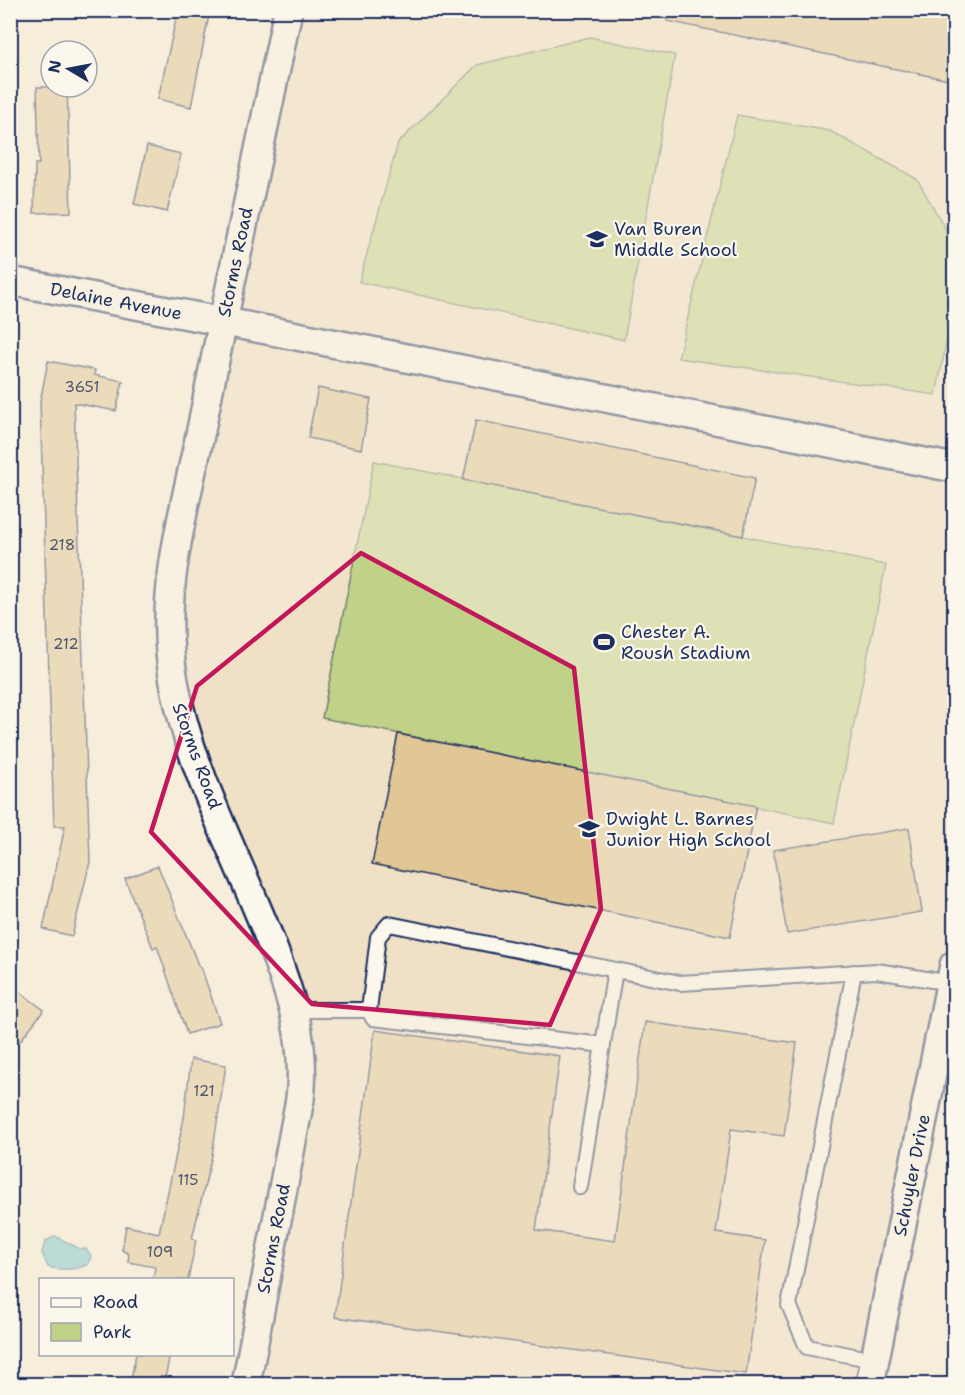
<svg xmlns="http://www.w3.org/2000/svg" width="965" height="1395" viewBox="0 0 965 1395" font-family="'Shantell Sans',sans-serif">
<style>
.built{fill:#f0e1c6}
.green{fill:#c0d287;stroke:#6e8072;stroke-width:1.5}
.water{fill:#77c6d3;stroke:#528aa4;stroke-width:1.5}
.building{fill:#e1c696;stroke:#1b2f5e;stroke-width:1.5}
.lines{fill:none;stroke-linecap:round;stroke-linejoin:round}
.service-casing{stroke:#1b2f5e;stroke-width:18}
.minor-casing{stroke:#1b2f5e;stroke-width:32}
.service{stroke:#fbf7ec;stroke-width:14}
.minor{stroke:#fbf7ec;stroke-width:27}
.marked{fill:none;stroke:#c2185b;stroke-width:4.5;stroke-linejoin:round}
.labels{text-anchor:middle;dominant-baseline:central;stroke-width:4.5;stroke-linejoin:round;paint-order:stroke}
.number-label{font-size:15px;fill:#4c556c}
.poi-label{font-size:18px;fill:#1b2f5e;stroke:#fbf7ec;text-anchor:start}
.street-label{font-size:18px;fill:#1b2f5e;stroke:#fbf7ec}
</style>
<rect width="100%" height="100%" fill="#f6eddb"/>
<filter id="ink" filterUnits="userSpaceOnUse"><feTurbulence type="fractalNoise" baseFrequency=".0167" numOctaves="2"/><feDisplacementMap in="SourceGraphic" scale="12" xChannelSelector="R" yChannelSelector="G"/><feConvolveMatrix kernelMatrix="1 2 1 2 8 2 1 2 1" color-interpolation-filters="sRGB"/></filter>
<g filter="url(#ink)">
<!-- built -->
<polygon class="built" points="288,11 954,11 954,965 870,1384 246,1384 303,1073 170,651"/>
<!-- green -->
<g class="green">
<polygon points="590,37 675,55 624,340 359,282 398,143 477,65"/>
<polygon points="737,115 830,131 917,179 954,244 954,303 936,395 678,358"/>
<polygon points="374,461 886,565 834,823 322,718"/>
</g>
<!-- water -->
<path class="water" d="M55,1236L80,1249H86L91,1256L88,1264C75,1271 62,1270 48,1267L42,1253L45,1242Z"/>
<!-- building -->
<g class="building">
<polygon points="178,10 210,10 191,107 158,99"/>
<polygon points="668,10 928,10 928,14 954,19 954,81 667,21"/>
<polygon points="37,87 67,87 71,212 34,213 35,164 39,164"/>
<polygon points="147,146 181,154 167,212 134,204"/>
<polygon points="48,361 95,370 94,375 123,381 116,411 74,403 90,862 72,936 43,929 65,826 54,826 40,402"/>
<polygon points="318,388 371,399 361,449 308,438"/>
<polygon points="476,420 755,478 743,536 463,480"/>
<polygon points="398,734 756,806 730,937 372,864"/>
<polygon points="909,828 922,912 787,934 773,850"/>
<polygon points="158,866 199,967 201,967 220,1023 187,1034 157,946 153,948 125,879"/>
<polygon points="10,985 44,1010 10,1054"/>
<polygon points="645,1022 797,1043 784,1136 731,1129 716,1233 765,1240 746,1374 335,1317 375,1030 560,1056 536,1230 615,1241"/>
<polygon points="191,1059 226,1065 212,1155 192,1239 196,1240 188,1280 153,1280 155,1267 128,1262 129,1254 122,1250 126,1226 159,1233 184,1118"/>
<polygon points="136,1354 170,1354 164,1384 130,1384"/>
</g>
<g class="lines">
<defs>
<g id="service">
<polyline points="854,972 789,1305 807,1347 875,1360"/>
<polyline points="294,1010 369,1010"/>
<polyline points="603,1045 373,1018 369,1010 378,937 389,924 680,983 877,971 951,983"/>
<polyline points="580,1187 615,970"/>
</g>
<g id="minor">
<path id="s1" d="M10,281L277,332L954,468"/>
<path id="s2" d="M246,1384L300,1099C307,1039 289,989 268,935C232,844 180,752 170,653C163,578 187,499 202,425C229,287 260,149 288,10"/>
<path id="s3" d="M870,1384L954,965"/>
</g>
</defs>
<!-- service casing -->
<use href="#service" class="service-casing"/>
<!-- minor casing -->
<use href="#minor" class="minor-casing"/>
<!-- service -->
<use href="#service" class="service"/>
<!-- minor -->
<use href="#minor" class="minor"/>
</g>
</g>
<!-- marked area -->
<path d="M0 0H965V1395H0ZM361,553L574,668L601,909L550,1025L312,1004L151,832L197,686Z" fill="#f6eddb" fill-opacity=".55" fill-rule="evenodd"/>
<path class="marked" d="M361,553L574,668L601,909L550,1025L312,1004L151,832L197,686Z"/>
<!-- icons -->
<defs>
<symbol id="school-bare" viewBox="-9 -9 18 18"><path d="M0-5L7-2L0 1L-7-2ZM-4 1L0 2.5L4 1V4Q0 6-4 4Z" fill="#1b2f5e" stroke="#fbf7ec" stroke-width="2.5" paint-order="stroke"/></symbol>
<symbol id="stadium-bare" viewBox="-9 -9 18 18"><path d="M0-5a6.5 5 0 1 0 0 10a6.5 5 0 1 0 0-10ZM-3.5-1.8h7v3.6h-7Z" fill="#1b2f5e" stroke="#fbf7ec" stroke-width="2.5" paint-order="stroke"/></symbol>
</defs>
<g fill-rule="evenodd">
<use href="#school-bare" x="582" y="224" width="30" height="30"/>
<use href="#stadium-bare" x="589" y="627" width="30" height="30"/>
<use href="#school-bare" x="574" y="814" width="30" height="30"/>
</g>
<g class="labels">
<!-- number labels -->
<g class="number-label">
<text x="82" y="387">3651</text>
<text x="62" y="545">218</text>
<text x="66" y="644">212</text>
<text x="204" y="1091">121</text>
<text x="188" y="1180">115</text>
<text x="160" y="1252">109</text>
</g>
<!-- poi labels -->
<g class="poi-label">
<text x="614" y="229">Van Buren<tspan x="614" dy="21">Middle School</tspan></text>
<text x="621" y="632">Chester A.<tspan x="621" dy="21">Roush Stadium</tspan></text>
<text x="606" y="819">Dwight L. Barnes<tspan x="606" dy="21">Junior High School</tspan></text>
</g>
<!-- street labels -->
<g class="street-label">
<text stroke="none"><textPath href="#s2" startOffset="1156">Storms Road</textPath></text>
<text stroke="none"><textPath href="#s1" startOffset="108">Delaine Avenue</textPath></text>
<text transform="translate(197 756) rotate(70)">Storms Road</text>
<text stroke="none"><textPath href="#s3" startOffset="213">Schuyler Drive</textPath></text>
<text stroke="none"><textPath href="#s2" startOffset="148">Storms Road</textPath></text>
</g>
</g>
<!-- margin -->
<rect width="965" height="1395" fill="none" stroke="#fbf7ec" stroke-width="36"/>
<rect x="18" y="18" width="929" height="1359" fill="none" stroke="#1b2f5e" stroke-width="2" filter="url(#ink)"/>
<!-- legend -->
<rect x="39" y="1278" width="195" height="78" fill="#fbf7ec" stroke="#a1a7b3" stroke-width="1.5"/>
<rect x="51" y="1298" width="30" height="9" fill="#fbf7ec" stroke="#a1a7b3" stroke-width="1.5"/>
<text x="93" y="1308" font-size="18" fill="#1b2f5e">Road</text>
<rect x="51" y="1323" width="30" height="18" fill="#c0d287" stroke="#a1a7b3" stroke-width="1.5"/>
<text x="93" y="1338" font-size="18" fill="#1b2f5e">Park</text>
<!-- north arrow -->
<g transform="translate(69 69) rotate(280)"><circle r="28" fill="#fbf7ec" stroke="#a1a7b3" stroke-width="1.5"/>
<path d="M0-4.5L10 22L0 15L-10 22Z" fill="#1b2f5e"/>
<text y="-9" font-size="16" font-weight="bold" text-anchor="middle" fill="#1b2f5e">N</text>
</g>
</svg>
